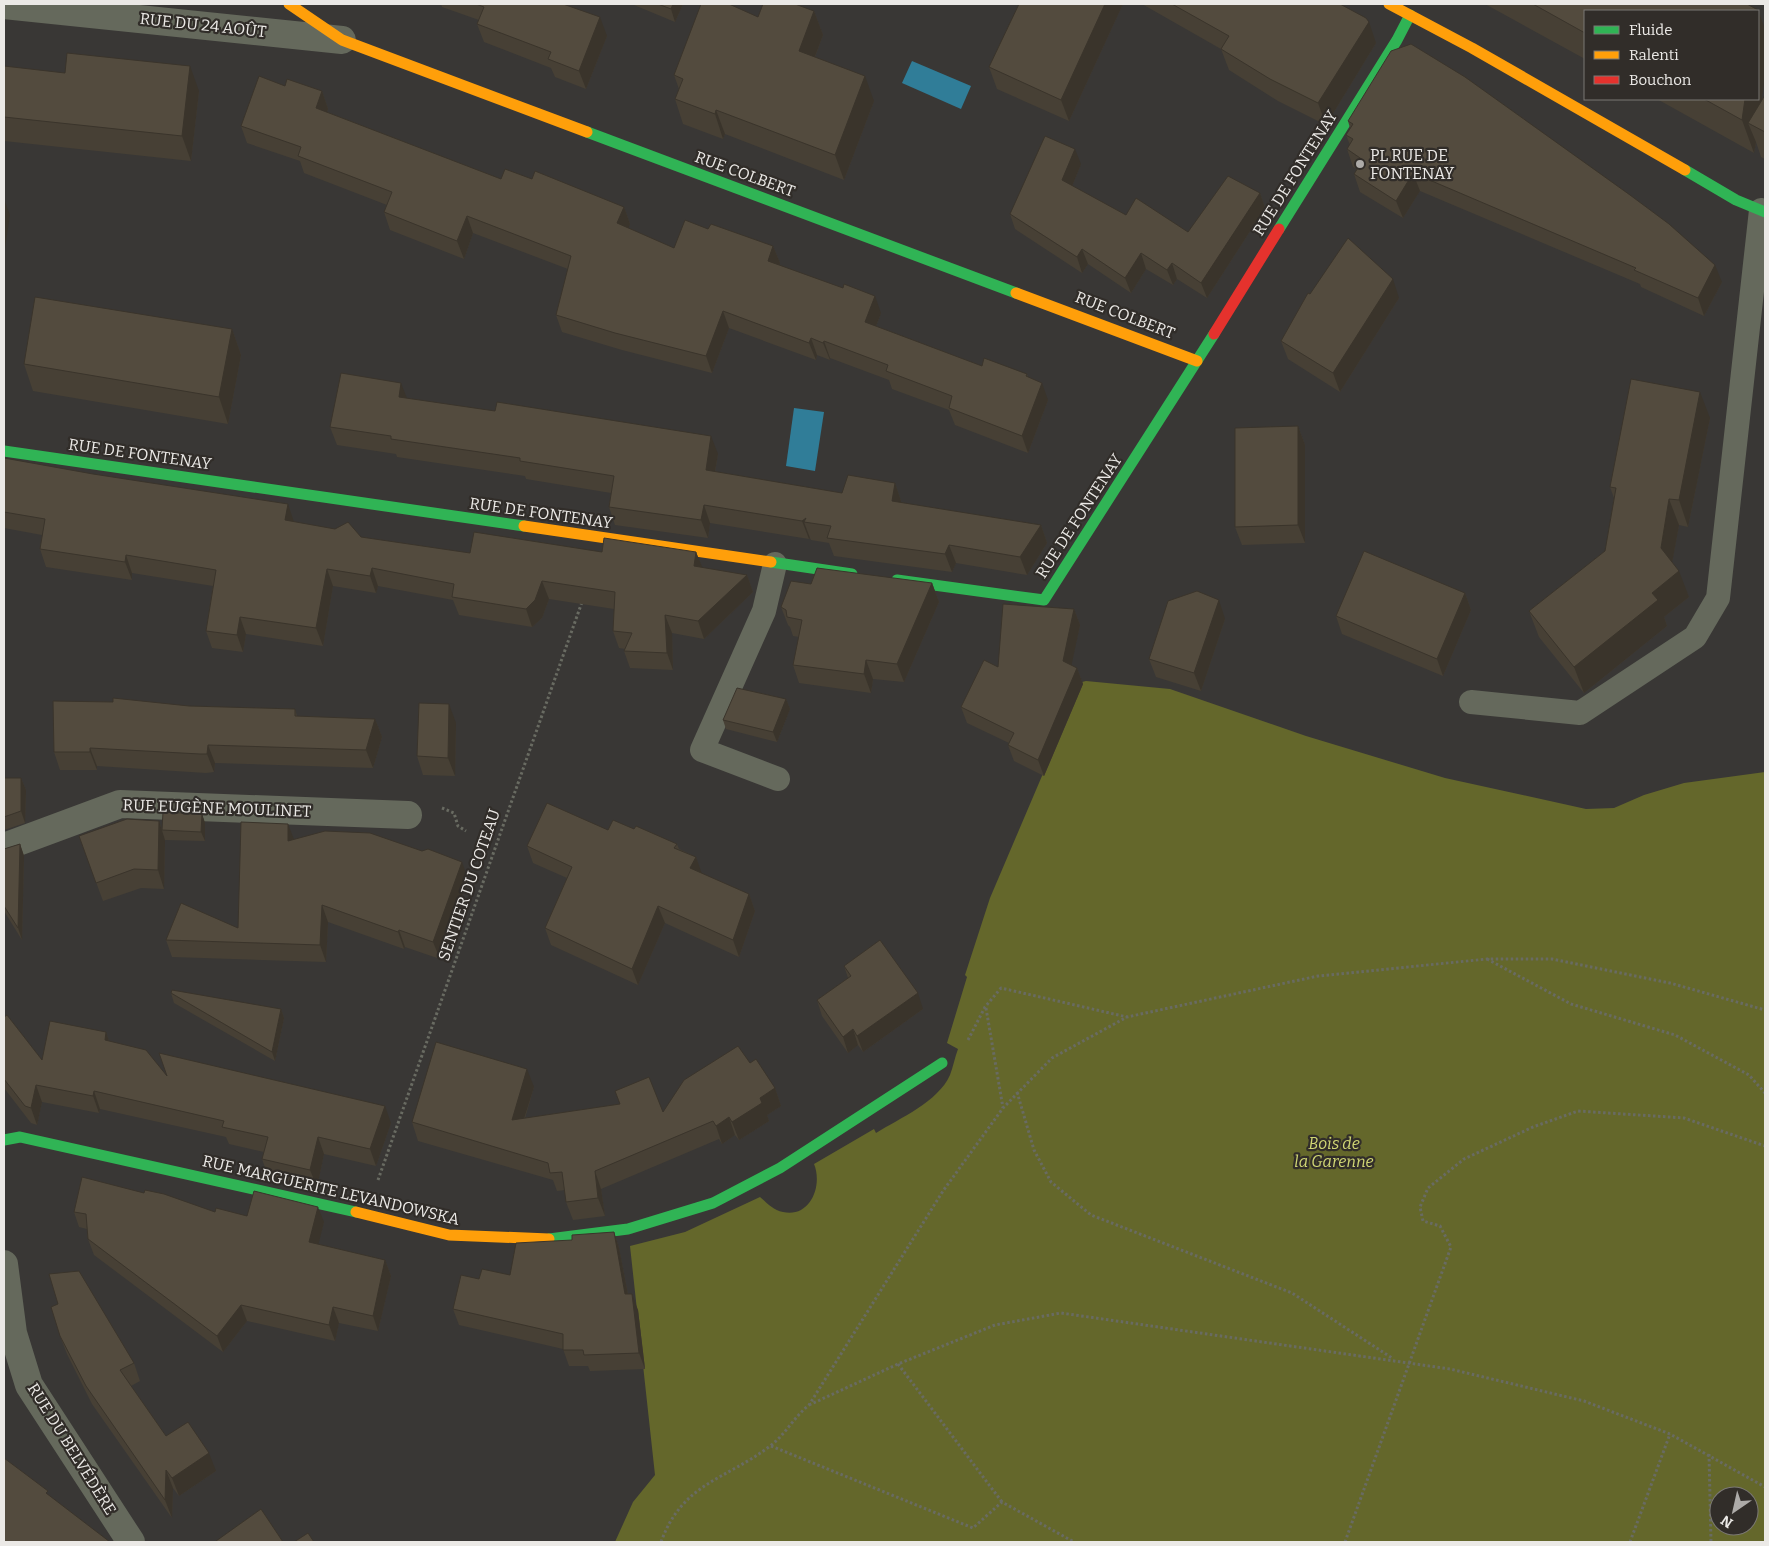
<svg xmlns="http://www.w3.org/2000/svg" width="1769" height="1546" viewBox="0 0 1769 1546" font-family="Bitter,serif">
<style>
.forest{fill:#64672b;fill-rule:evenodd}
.water{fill:#307d98}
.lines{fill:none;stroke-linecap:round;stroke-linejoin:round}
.path{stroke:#696b62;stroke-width:3;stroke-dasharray:2.5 2.5;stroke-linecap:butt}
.lane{stroke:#65695c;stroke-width:24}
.street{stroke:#65695c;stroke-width:28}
.fast{stroke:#30b455;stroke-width:11}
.slow{stroke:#ff9f0a;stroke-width:11}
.jam{stroke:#e5322d;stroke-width:11}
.wall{fill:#474035}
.shaded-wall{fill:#3a342b}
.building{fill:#534b3e;stroke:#3a342b}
.poi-dot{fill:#adaba8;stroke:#312d29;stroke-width:2}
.labels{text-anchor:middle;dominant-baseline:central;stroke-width:4.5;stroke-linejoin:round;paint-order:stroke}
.street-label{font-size:16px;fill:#ebe9e6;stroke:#312d29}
.poi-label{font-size:16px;fill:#ebe9e6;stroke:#312d29;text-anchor:start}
.park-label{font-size:16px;font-style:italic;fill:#d0d674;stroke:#312d29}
</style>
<rect width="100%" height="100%" fill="#393735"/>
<!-- forest -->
<path class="forest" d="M1086,681L1170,689L1306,736L1445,778L1586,809L1614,808L1644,795L1684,783L1765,772V1542H615L633,1502L655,1475L630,1246L685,1232L760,1197C767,1203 773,1210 783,1212C810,1218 823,1186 814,1164L874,1129L876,1133C900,1118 938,1102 950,1075C953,1067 955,1057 958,1049L947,1043L967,977L965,975L990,898L1082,682ZM1719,1496H1749V1526H1719Z"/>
<!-- water -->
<g class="water">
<polygon points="912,61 971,86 961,109 902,83"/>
<polygon points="794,408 824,412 815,471 786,466"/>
</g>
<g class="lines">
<!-- path -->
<g class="path">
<polyline points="442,808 454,813 458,826 466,831"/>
<polyline points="1487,959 1571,1004 1675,1035 1749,1075 1765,1093"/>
<polyline points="986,1008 1003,1108"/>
<polyline points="968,1040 985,1007 1001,988 1127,1017"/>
<polyline points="1017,1092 1034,1150 1051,1182 1091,1215 1292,1293 1392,1358"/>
<polyline points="378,1180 582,602"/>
<polyline points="898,1364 1002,1502"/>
<polyline points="809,1405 898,1364 995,1325 1061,1313 1450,1369 1584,1401 1670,1434 1765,1487"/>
<polyline points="771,1446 973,1528 1002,1502 1074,1542"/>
<polyline points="1709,1454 1711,1542"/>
<path d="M661,1542C683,1482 726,1480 770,1446C785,1435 794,1417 809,1405L943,1191L1003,1108L1052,1058L1127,1017L1318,976L1487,959H1552L1670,983L1765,1010"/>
<polyline points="1345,1542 1451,1247 1440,1226 1423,1221 1420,1207 1428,1188 1464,1159 1533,1127 1578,1111 1684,1118 1765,1146"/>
<polyline points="1630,1542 1670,1434"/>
</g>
<!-- lane -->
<g class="lane">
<polyline points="775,564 764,611 702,750 778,779"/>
<polyline points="1471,702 1580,713 1695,637 1718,598 1761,210"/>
</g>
<!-- street -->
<g class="street">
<polyline points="4,5 342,40"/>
<polyline points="4,847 120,804 408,815"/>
<polyline points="4,1264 13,1333 29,1385 131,1542"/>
</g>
<!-- fast -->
<g class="fast">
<polyline points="587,132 1016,293"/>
<polyline points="1685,170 1736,200 1765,212"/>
<polyline points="1279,229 1397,40 1410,15"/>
<polyline points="4,451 524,526"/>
<polyline points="771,562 852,574"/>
<polyline points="897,580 1044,600 1214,334"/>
<polyline points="4,1140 20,1137 356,1212"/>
<polyline points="549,1239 628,1229 713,1203 780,1168 942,1063"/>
</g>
<!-- slow -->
<g class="slow">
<polyline points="289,4 342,40 587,132"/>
<polyline points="1389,4 1472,48 1685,170"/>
<polyline points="1016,293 1197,361"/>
<polyline points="524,526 771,562"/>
<polyline points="356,1212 449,1235 549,1239"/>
</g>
<!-- jam -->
<polyline class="jam" points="1214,334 1279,229"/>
</g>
<!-- wall -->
<g class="wall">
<polygon points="441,4 564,4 607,36 586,89 555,77 551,68 484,42 477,24 479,20 442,7"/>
<polygon points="634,4 683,4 675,22 634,5"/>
<polygon points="1019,4 1123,4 1069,121 997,89 989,67"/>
<polygon points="1142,4 1340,4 1376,43 1326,125 1278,101 1229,70 1221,49"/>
<polygon points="1485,4 1747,4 1762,100 1765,95 1765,159 1761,157 1756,142 1754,153 1657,99 1758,99 1585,11 1585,59"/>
<polygon points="814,11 823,35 815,57 874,101 844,180 725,134 723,139 683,124 675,99 679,89 674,75 758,17"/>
<polygon points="4,66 199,91 191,161 4,141"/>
<polygon points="285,86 322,91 328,109 327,112 501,179 532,179 624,207 630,224 628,228 674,248 708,229 773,246 780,263 779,265 881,313 876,326 982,366 1027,374 1028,377 1048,400 1028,453 955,425 949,410 892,389 889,380 830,358 830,360 817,355 816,360 729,328 712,373 622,350 562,332 556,315 568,269 473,233 464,259 390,230 384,212 387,205 304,173 300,161 247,143 241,126"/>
<polygon points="1348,121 1722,282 1704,316 1641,287 1640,284 1420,191 1403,218 1360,192 1354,174 1357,169 1353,167 1347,149 1350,145 1346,135 1350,128"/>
<polygon points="1081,164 1072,186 1126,215 1188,232 1260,193 1265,208 1207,298 1177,279 1173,285 1146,269 1131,293 1088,264 1082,273 1015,229 1010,214"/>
<polygon points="1310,294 1399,298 1340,392 1288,359 1281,341"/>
<polygon points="232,329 241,355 228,424 33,391 24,364"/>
<polygon points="407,398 718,454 715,472 842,493 895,483 901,501 901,503 1041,525 1047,543 1027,575 956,563 952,572 834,556 829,543 811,540 810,538 809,539 710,523 708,538 615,525 609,507 611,493 526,479 525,476 397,457 396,454 337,445 330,427"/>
<polygon points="1710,418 1688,527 1679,525 1672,562 1689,597 1664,617 1667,626 1584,693 1539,637 1529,611 1605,551 1614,498 1610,487"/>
<polygon points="1298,426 1305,445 1305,543 1242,545 1235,527"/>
<polygon points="4,458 361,537 470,553 602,552 696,552 702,568 747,575 753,592 704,639 672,633 673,670 630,668 624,651 625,649 619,648 613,631 614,609 549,599 542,618 532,627 459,615 453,600 378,586 376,593 333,586 323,646 246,634 243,652 212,648 206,631 213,586 132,573 132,580 46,567 40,549 42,535 4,528"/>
<polygon points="932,583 939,602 904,682 873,679 871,693 799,683 793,665 799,637 793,636 790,627 788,625 781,607 811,584"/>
<polygon points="1465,593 1471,610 1443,676 1342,634 1336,616"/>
<polygon points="1074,609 1080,625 1071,665 1077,668 1083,684 1044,776 1014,761 1008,745 1009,743 967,723 961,707 998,667"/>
<polygon points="1225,619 1201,691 1156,677 1149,659"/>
<polygon points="786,699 790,709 777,742 726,729 723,720"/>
<polygon points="189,706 295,709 297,716 375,719 382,737 373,768 215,763 214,772 206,773 97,766 97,770 60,770 54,752"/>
<polygon points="456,723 455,776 423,775 417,756"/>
<polygon points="4,778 21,778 26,790 25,823 4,830"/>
<polygon points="202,814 205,823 205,841 165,840 164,889 141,888 103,901 79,836 159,821 162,830"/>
<polygon points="634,829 677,844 679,849 696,857 701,873 749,894 755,911 739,957 665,923 638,985 551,945 545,928 567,878 533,863 527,846 608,830"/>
<polygon points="294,839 468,879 440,959 405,947 404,949 328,922 326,962 172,957 166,940 238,928"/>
<polygon points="20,844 24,856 22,940 4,911 4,849"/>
<polygon points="844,966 923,1009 863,1052 858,1045 848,1053 822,1016 817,1000 848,978"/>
<polygon points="171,993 281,1009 284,1018 275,1061 174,1003"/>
<polygon points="4,1017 42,1060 106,1032 109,1041 167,1076 391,1123 376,1166 324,1154 317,1187 268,1176 262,1159 264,1152 229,1144 226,1137 100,1109 99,1113 42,1102 37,1125 31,1123 4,1088"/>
<polygon points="750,1063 775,1088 781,1106 767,1115 769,1121 739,1140 735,1135 722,1144 719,1139 601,1189 605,1216 573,1220 566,1202 565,1190 557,1191 553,1180 418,1141 412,1122 534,1087 525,1118 620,1104 615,1091 663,1112"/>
<polygon points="74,1212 215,1212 247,1216 324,1222 318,1244 385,1260 391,1276 378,1331 339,1323 335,1341 247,1321 223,1352 94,1255 88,1239 87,1229 79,1227"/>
<polygon points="614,1232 619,1248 628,1294 638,1310 645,1369 590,1371 588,1366 569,1366 563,1349 459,1325 453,1309 479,1279 510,1275 572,1240"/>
<polygon points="60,1336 134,1363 140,1381 131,1386 166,1436 216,1471 179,1496 173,1488 172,1518 92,1404 67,1354"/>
</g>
<!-- shaded-wall -->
<g class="shaded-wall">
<polygon points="673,4 683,4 675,22 671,9"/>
<polygon points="1105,4 1123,4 1069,121 1061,100"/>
<polygon points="1758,10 1765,29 1765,76 1758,128 1748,123 1756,142 1754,153 1742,120 1745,99 1758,99"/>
<polygon points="814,11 823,35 808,75 799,51"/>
<polygon points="600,17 607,36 586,89 579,71"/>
<polygon points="1369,22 1376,43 1326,125 1318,103"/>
<polygon points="190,66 199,91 191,161 182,136"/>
<polygon points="865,76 874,101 844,180 835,155"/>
<polygon points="322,91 328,109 322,125 316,108"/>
<polygon points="716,110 725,134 723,139 715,114"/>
<polygon points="1075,149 1081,164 1068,196 1062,180"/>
<polygon points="1413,173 1420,191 1403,218 1396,201"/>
<polygon points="1260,193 1265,208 1207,298 1201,283"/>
<polygon points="4,199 10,215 4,254"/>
<polygon points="624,207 630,224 624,241 617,223"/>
<polygon points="467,216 473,233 464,259 457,241"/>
<polygon points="773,246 780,263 774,278 768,261"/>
<polygon points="1082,249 1088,264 1082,273 1077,257"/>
<polygon points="1141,253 1146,269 1131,293 1125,278"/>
<polygon points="1172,263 1177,279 1173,285 1167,270"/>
<polygon points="1715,265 1722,282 1704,316 1698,298"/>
<polygon points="1393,279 1399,298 1340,392 1333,373"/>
<polygon points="875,296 881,313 871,339 865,322"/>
<polygon points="723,311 729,328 712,373 706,356"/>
<polygon points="232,329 241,355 228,424 219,397"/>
<polygon points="811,338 817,355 816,360 809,343"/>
<polygon points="824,341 830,358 830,360 823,343"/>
<polygon points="401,383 408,401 399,397"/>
<polygon points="1042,383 1048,400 1028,453 1022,436"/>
<polygon points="1700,392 1710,418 1688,527 1679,500"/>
<polygon points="1298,426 1305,445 1305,543 1298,525"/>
<polygon points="711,436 718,454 712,488 706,470"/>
<polygon points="895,483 901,501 898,519 892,501"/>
<polygon points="1669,499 1679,525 1670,574 1661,548"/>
<polygon points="288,504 294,522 285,520"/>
<polygon points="704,505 710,523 708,538 701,520"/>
<polygon points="806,518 804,522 810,538 809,539 802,521"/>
<polygon points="1041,525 1047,543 1027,575 1020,557"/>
<polygon points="949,545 956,563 952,572 945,554"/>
<polygon points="696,552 703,569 694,566"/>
<polygon points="126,555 132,573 132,580 125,562"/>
<polygon points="372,568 378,586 376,593 370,576"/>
<polygon points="327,569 333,586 323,646 316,628"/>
<polygon points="1679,571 1689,597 1664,617 1667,626 1584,693 1574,667 1652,593"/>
<polygon points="747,575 753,592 704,639 698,621"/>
<polygon points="542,581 549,599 542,618 532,627 526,609"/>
<polygon points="932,583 939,602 904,682 897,664"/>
<polygon points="1465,593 1471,610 1443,676 1437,659"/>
<polygon points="1219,600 1225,619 1201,691 1194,673"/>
<polygon points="1074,609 1080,625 1069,677 1063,661"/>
<polygon points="665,615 672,633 673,670 667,653"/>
<polygon points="240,617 246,634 243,652 237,635"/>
<polygon points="866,660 873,679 871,693 864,674"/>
<polygon points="1077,668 1083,684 1044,776 1038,760"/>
<polygon points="786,699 790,709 777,742 773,732"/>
<polygon points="449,704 456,723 455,776 448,758"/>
<polygon points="375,719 382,737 373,768 366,750"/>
<polygon points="208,745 215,763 214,772 207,754"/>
<polygon points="90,748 97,766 97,770 90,752"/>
<polygon points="21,778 26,790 25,823 21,811"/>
<polygon points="202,814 205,823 205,841 201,832"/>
<polygon points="159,821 165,840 164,889 158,870"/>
<polygon points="288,824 295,842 288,841"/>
<polygon points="20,844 24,856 22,940 18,928"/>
<polygon points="696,857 702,874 690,868"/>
<polygon points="462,862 468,879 440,959 433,942"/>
<polygon points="749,894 755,911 739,957 733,940"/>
<polygon points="322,905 328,922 326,962 320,945"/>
<polygon points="658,906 665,923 638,985 632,969"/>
<polygon points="399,930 405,947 404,949 398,932"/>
<polygon points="918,993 923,1009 863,1052 857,1036"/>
<polygon points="281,1009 284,1018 275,1061 272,1052"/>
<polygon points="853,1029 858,1045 848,1053 843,1037"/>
<polygon points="106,1032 112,1050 105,1040"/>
<polygon points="527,1069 534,1087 518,1138 512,1120"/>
<polygon points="36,1085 42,1102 37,1125 31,1108"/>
<polygon points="775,1088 781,1106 767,1115 769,1121 739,1140 732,1122 760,1098"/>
<polygon points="94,1091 100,1109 99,1113 93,1096"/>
<polygon points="385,1106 391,1123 376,1166 370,1149"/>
<polygon points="729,1117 735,1135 722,1144 716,1126"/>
<polygon points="318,1137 324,1154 317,1187 310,1170"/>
<polygon points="595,1171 601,1189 605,1216 598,1198"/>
<polygon points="318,1207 324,1222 315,1258 309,1242"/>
<polygon points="614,1232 619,1248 631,1310 625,1294"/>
<polygon points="385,1260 391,1276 378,1331 373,1316"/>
<polygon points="632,1294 638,1310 645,1369 639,1353"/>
<polygon points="241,1305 247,1321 223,1352 217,1336"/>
<polygon points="333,1307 339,1323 335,1341 329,1325"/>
<polygon points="209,1453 216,1471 179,1496 172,1478"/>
<polygon points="166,1470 173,1488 172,1518 165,1500"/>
</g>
<!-- building -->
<g class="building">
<polygon points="476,4 563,4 600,17 579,71 548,59 551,52 477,24 484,7"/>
<polygon points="658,4 673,4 671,9"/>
<polygon points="701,4 729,4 758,17 763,4 795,4 814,11 799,51 865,76 835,155 716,110 715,114 675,99 683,79 674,75"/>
<polygon points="1019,4 1105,4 1061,100 989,67"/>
<polygon points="1172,4 1340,4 1366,18 1369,22 1318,103 1270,79 1221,49 1229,36"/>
<polygon points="1533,4 1747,4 1758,10 1758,13 1758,11 1585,11 1585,33"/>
<polygon points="1411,44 1465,77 1630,195 1669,224 1715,265 1698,298 1634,270 1636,268 1413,173 1396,201 1354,174 1363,160 1347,149 1353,139 1346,135 1353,124 1348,121 1391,51"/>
<polygon points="67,53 190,66 182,136 4,117 4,66 65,73"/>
<polygon points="259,76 285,86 287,79 322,91 316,108 501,179 505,169 532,179 535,171 624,207 617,223 674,248 685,220 708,229 711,224 773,246 768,261 843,288 844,284 875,296 865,322 982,366 984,358 1027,374 1026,376 1042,383 1022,436 949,408 952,396 886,371 888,365 824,341 823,343 811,338 809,343 723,311 706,356 615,333 556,315 571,256 467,216 457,241 384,212 392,192 298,156 301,147 241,126"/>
<polygon points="1765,95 1765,132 1748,123"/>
<polygon points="1704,99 1745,99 1742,120"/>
<polygon points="1045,136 1075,149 1062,180 1126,215 1136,198 1188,232 1228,176 1260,193 1201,283 1172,263 1167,270 1141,253 1125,278 1082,249 1077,257 1010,214"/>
<polygon points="1348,238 1393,279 1333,373 1281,341 1308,293 1310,294"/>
<polygon points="35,297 232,329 219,397 24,364"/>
<polygon points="341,373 401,383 399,397 495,411 497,402 711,436 706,470 842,493 848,475 895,483 892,501 1041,525 1020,557 949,545 945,554 827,538 831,526 804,522 806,518 802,521 704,505 701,520 609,507 614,476 520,461 520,458 391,439 391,436 330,427"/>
<polygon points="1631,379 1700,392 1679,500 1669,499 1661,548 1679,571 1652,593 1658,600 1574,667 1529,611 1605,551 1616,488 1610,487"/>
<polygon points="1298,426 1298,525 1235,527 1235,428"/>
<polygon points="4,458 93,474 288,504 285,520 335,529 348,522 361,537 470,553 474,532 602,552 604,538 696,552 694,566 747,575 698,621 665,615 667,653 624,651 632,633 613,631 615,592 542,581 535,600 526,609 452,597 454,584 372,568 370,576 327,569 316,628 240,617 237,635 206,631 216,570 126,555 125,562 40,549 45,519 4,512"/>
<polygon points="1364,551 1465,593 1437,659 1336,616"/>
<polygon points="817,568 932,583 897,664 866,660 864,674 793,665 802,620 787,617 786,610 781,607 791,581 811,584"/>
<polygon points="1197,591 1219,600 1194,673 1149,659 1168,601"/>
<polygon points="1003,604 1074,609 1063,661 1077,668 1038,760 1008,745 1014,733 961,707 984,660 998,667"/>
<polygon points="737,688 786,699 773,732 723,720"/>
<polygon points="113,698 189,706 295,709 295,716 375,719 366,750 208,745 207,754 200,754 90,748 90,752 54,752 53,701 113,702"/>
<polygon points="419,703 449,704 448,758 417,756"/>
<polygon points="4,778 21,778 21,811 4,817"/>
<polygon points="547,803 608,830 613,820 634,829 636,826 677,844 674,848 696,857 690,868 749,894 733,940 658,906 632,969 545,928 572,867 527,846"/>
<polygon points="163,812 202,814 201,832 162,830"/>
<polygon points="127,819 159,821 158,870 134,869 96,883 79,836"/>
<polygon points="241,822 288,824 288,841 325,831 370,833 422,851 428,849 462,862 433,942 399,930 398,932 322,905 320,945 166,940 181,903 238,928"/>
<polygon points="20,844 18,928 4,906 4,849"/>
<polygon points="880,940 918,993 857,1036 853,1029 843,1037 817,1000 851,976 844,966"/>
<polygon points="172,990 281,1009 272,1052 171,993"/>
<polygon points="7,1015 42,1060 50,1021 106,1032 105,1040 146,1050 167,1076 159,1053 385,1106 370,1149 318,1137 310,1170 262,1159 268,1137 222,1127 224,1121 94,1091 93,1096 36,1085 31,1108 25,1106 4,1079 4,1017"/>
<polygon points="436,1042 527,1069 512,1120 620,1104 615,1091 649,1077 663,1112 684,1080 738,1046 750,1063 756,1059 775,1088 760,1098 762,1103 732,1122 729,1117 716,1126 713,1121 595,1171 598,1198 566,1202 562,1172 550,1173 548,1163 412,1122"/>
<polygon points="82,1177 144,1193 145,1190 164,1194 215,1212 216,1208 247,1216 254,1191 318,1207 309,1242 385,1260 373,1316 333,1307 329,1325 241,1305 217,1336 88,1239 86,1214 74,1212"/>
<polygon points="614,1232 625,1294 632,1294 639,1353 584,1355 583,1350 563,1350 563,1334 453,1309 461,1275 479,1279 482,1269 510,1275 516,1243 572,1240 572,1235"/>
<polygon points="79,1271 134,1363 120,1370 166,1436 188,1422 209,1453 172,1478 166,1470 165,1500 86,1386 60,1336 51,1307 58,1304 49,1274"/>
<polygon points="4,1458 48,1491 46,1493 110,1542 6,1542 4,1541"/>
<polygon points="261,1509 283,1542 217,1542 216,1541"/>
<polygon points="308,1533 314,1542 294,1542"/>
</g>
<!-- markers -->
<circle class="poi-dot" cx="1360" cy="164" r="5"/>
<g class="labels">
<!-- street labels -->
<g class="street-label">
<text transform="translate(203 25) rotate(6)">RUE DU 24 AOÛT</text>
<text transform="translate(1295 173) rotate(-58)">RUE DE FONTENAY</text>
<text transform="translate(745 174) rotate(20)">RUE COLBERT</text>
<text transform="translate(1125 315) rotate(21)">RUE COLBERT</text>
<text transform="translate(140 454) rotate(8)">RUE DE FONTENAY</text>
<text transform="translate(541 513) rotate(8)">RUE DE FONTENAY</text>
<text transform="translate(1079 516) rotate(-57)">RUE DE FONTENAY</text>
<text transform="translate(217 808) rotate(2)">RUE EUGÈNE MOULINET</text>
<text transform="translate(469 885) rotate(-71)">SENTIER DU COTEAU</text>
<text transform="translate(331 1190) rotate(13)">RUE MARGUERITE LEVANDOWSKA</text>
<text transform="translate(72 1449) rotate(58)">RUE DU BELVÉDÈRE</text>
</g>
<!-- poi labels -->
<g class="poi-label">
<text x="1370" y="155">PL RUE DE<tspan x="1370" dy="18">FONTENAY</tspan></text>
</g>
<!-- park labels -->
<g class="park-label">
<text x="1334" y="1143">Bois de<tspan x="1334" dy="18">la Garenne</tspan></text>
</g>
</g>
<!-- border -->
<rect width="1769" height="1546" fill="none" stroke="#ebe9e6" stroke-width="10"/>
<!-- legend -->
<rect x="1584" y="10" width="175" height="90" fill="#312d29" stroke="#7b7875"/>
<rect x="1594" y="26" width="25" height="8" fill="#30b455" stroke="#7b7875"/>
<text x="1629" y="35" font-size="15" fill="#ebe9e6">Fluide</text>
<rect x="1594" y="51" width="25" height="8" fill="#ff9f0a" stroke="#7b7875"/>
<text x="1629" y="60" font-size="15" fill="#ebe9e6">Ralenti</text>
<rect x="1594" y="76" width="25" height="8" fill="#e5322d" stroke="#7b7875"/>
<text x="1629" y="85" font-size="15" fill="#ebe9e6">Bouchon</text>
<!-- north arrow -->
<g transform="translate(1734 1511) rotate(214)"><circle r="24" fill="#312d29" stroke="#7b7875"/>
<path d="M0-4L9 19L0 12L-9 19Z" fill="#adaba8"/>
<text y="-8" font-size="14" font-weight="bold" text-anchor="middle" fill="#ebe9e6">N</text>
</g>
</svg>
